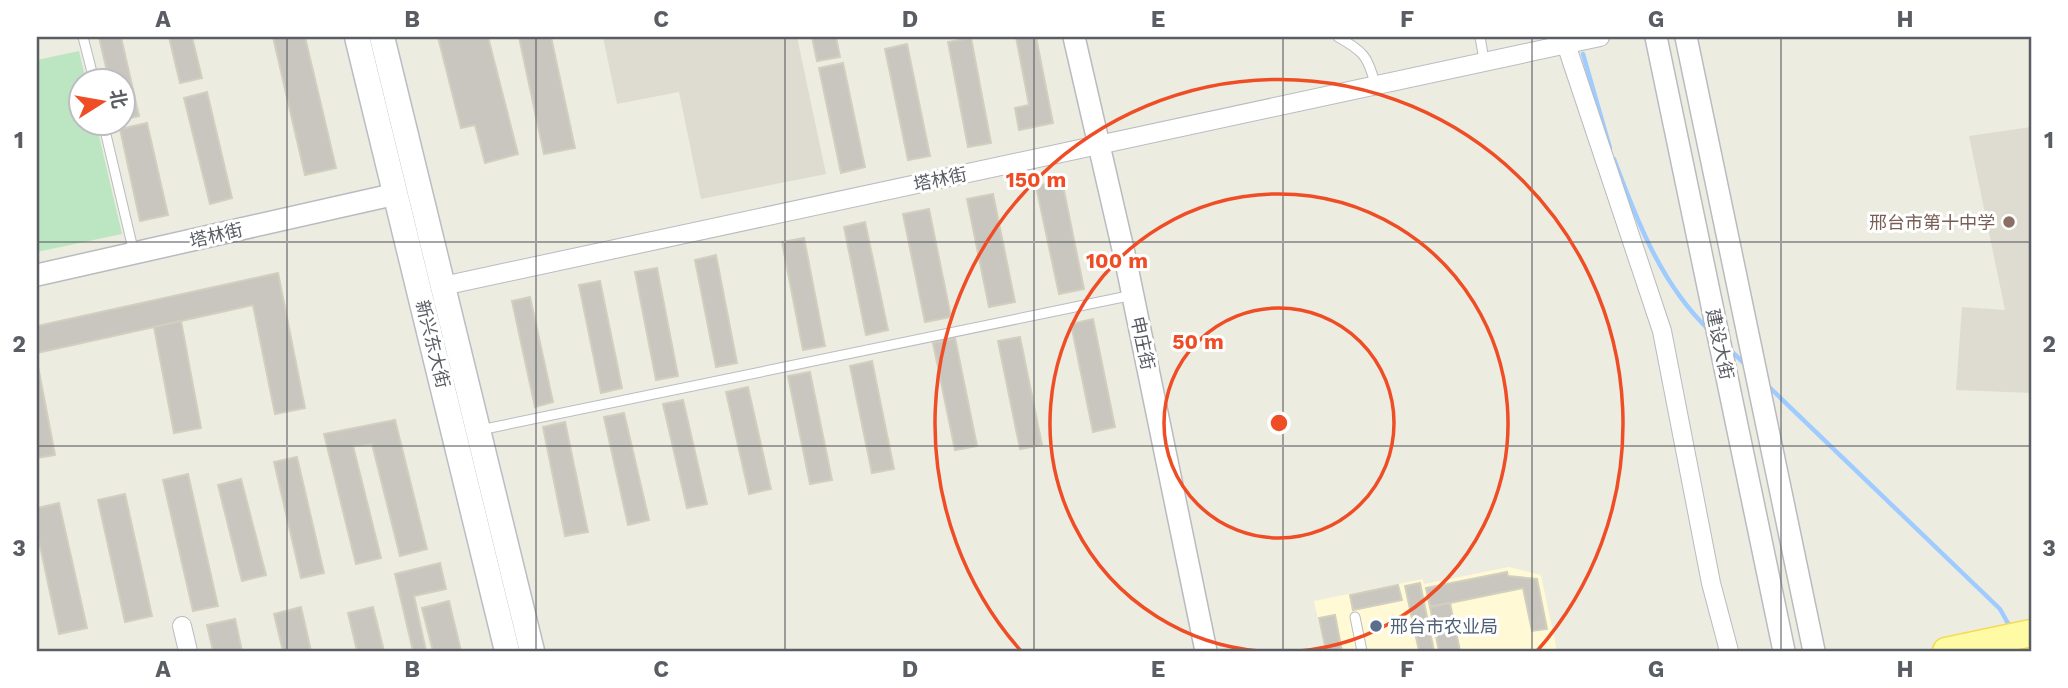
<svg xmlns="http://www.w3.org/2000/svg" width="2068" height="688" viewBox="0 0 2068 688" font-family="'Work Sans','Noto Sans SC',sans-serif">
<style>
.commercial{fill:#fffad5}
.education{fill:#dedcd0}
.green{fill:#bce6c1}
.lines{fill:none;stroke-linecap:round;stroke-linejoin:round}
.stream{stroke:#a0cbff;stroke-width:4.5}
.building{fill:#c8c6be;stroke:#d2cfbf;stroke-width:2}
.service-casing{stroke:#b9bbc1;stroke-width:11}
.minor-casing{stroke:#b9bbc1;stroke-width:20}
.tertiary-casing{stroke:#b9bbc1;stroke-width:24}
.secondary-casing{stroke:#babdc4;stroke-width:27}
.primary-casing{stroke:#f6db52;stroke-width:29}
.service{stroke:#fff;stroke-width:9}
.minor{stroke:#fff;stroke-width:18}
.tertiary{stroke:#fff;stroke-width:21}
.secondary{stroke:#fff;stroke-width:24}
.primary{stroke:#fffba5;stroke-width:26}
.grid{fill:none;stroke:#5a5d63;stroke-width:2;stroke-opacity:0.55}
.ring{fill:none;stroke:#ef4d26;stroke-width:3.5}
.education-dot{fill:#8d6e63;stroke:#fff;stroke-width:2.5}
.service-dot{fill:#5c6f8a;stroke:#fff;stroke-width:2.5}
.labels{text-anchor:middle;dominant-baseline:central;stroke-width:6;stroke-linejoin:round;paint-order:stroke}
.street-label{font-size:18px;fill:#5a5d63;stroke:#fff}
.education-label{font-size:18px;fill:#785e54;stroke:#fff;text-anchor:end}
.service-label{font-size:18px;fill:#4e5e75;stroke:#fff;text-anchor:start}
.centre{fill:#ef4d26;stroke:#fff;stroke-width:3.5}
.ring-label{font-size:21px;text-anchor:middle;font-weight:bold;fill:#ef4d26;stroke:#fff;stroke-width:6;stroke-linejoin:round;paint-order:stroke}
.neatline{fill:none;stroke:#5a5d63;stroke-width:2.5}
.grid-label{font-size:23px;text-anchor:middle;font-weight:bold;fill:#5a5d63}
</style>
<rect width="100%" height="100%" fill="#edece1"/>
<!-- commercial -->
<polygon class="commercial" points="1509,567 1541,575 1557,651 1325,651 1314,601 1423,579 1424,584"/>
<!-- education -->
<g class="education">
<polygon points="603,37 797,37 826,174 701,199 679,92 617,104"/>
<polygon points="2031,127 2031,393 1956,390 1962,307 2005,310 1969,136"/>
</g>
<!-- green -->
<polygon class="green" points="79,51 86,80 80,80 80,122 96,123 122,234 37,252 37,60"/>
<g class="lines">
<!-- stream -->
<g class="stream">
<polyline points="1583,54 1610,148"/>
<path d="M1614,159C1637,221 1661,284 1709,330"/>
<polyline points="1728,348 1747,366"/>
<polyline points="1766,384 2000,609 2010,627"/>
</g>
</g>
<!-- building -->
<g class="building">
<polygon points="99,37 121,37 139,116 122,120 122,80 109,80"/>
<polygon points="169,37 192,37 202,78 180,83"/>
<polygon points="273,37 305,37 336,168 305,175"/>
<polygon points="438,37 488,37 518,154 485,163 475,125 461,128"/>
<polygon points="519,37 551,37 575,148 544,154"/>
<polygon points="812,37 836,37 840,57 817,61"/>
<polygon points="1016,37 1036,37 1053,123 1019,130 1015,108 1029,105"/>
<polygon points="971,38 991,143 968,147 948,42"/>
<polygon points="907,44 930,156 908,160 885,49"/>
<polygon points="843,63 865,167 841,173 819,68"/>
<polygon points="207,92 232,198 210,204 184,98"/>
<polygon points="147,123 168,215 140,221 120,129"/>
<polygon points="1062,181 1084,289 1059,294 1036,186"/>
<polygon points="993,194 1015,302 989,307 967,199"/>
<polygon points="929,209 951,317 925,322 903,214"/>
<polygon points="865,222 888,330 866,335 844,227"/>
<polygon points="804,238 825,346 803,350 782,242"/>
<polygon points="716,255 737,363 716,367 695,260"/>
<polygon points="657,268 678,376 656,380 635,272"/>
<polygon points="278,273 305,408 275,414 253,305 37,353 37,326"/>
<polygon points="600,281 622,388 601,393 579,285"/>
<polygon points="530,297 553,402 535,407 512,301"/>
<polygon points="1093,319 1115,427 1093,432 1071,324"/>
<polygon points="181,321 201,428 174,433 154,327"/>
<polygon points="1020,337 1042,445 1020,449 998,341"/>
<polygon points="955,338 977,446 955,450 933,343"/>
<polygon points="37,361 55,455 37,458"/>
<polygon points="872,361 894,469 872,473 850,366"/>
<polygon points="810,372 832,480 810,484 788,376"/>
<polygon points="748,387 771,489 749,494 726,392"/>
<polygon points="683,400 707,504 687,508 663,404"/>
<polygon points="624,413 649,520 628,525 604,417"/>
<polygon points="395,420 427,549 400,556 372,444 353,446 381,558 356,564 324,434"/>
<polygon points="565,422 588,532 565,536 543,427"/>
<polygon points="297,457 324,573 301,578 274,462"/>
<polygon points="188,474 218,606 193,611 163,480"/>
<polygon points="241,479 266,575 242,581 218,485"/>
<polygon points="125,494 152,616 125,622 98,500"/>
<polygon points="59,503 87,628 59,634 37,532 37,508"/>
<polygon points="440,563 446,589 414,596 426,651 413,651 395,574"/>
<polygon points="1507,572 1508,576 1537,579 1547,629 1532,631 1523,588 1430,607 1426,588"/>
<polygon points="1420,583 1434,651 1419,651 1405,586"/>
<polygon points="1398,585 1402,600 1353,610 1350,595"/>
<polygon points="449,601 461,651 433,651 422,608"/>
<polygon points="1450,603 1460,651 1439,651 1430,607"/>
<polygon points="301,607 311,651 283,651 274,614"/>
<polygon points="373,607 384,651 357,651 348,613"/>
<polygon points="1335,615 1342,651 1326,651 1319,618"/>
<polygon points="235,619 242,651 213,651 207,625"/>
</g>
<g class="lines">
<defs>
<g id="service">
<polyline points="83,37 94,80"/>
<path d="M1338,37C1363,51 1368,56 1375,84"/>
<polyline points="1480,37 1484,60"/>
<polyline points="103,122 134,253"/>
<polyline points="480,430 1133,295"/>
<polyline points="1355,617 1362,651"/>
</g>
<g id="minor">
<polyline points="1566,44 1662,331 1711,583 1729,651"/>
<polyline points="443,286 1600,37"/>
<polyline points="182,626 188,651"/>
</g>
<g id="tertiary">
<polyline points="1074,37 1126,262 1206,651"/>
<polyline points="1656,37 1784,651"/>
<polyline points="1686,37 1814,651"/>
<polyline points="37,275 396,194"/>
</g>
<g id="secondary">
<polyline points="357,37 507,651"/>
<polyline points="382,37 532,651"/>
</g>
<polyline id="primary" points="1946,651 2031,633"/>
</defs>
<!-- service casing -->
<use href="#service" class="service-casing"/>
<!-- minor casing -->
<use href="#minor" class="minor-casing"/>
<!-- tertiary casing -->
<use href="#tertiary" class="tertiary-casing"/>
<!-- secondary casing -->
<use href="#secondary" class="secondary-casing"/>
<!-- primary casing -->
<use href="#primary" class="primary-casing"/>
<!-- service -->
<use href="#service" class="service"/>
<!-- minor -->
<use href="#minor" class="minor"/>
<!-- tertiary -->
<use href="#tertiary" class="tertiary"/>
<!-- secondary -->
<use href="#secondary" class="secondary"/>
<!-- primary -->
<use href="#primary" class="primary"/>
</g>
<!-- grid -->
<path class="grid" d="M287,37V651M536,37V651M785,37V651M1034,37V651M1283,37V651M1532,37V651M1781,37V651M37,242H2031M37,446H2031"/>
<!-- distance rings -->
<g class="ring">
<circle cx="1279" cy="423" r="115"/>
<path d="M1259 651A229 229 0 1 1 1299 651"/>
<path d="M1021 651A344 344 0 1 1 1537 651"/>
</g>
<!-- markers -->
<circle class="education-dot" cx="2009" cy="222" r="7"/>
<circle class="service-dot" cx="1376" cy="626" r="7"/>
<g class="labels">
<!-- street labels -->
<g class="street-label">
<text transform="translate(940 179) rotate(-12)">塔林街</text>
<text transform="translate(216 235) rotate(-13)">塔林街</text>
<text transform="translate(1143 343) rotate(78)">申庄街</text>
<text transform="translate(433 344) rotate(76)">新兴东大街</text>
<text transform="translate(1720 344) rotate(78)">建设大街</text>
</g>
<!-- education labels -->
<g class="education-label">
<text x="1995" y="222">邢台市第十中学</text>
</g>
<!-- service labels -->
<g class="service-label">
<text x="1390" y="626">邢台市农业局</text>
</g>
</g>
<circle cx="1279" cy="423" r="10" class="centre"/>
<g class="ring-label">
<text x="1036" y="187">150 m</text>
<text x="1117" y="268">100 m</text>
<text x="1198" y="349">50 m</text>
</g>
<!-- border -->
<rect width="2068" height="688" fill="none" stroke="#ffffff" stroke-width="77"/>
<!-- north arrow -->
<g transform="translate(102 102) rotate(79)"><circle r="33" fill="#ffffff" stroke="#bdbec1" stroke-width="2"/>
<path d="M0-5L12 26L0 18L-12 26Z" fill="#ef4d26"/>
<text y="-10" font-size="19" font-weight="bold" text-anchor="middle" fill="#5a5d63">北</text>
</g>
<rect x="38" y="38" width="1992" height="612" class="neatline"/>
<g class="grid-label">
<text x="163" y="27">A</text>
<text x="412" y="27">B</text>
<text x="661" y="27">C</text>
<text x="910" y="27">D</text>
<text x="1158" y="27">E</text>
<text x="1407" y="27">F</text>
<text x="1656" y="27">G</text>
<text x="1905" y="27">H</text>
<text x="19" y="148">1</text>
<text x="2049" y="148">1</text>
<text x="19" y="352">2</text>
<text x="2049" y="352">2</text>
<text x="19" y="556">3</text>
<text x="2049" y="556">3</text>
<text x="163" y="677">A</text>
<text x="412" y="677">B</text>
<text x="661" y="677">C</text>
<text x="910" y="677">D</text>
<text x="1158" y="677">E</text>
<text x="1407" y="677">F</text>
<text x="1656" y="677">G</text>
<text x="1905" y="677">H</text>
</g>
</svg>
